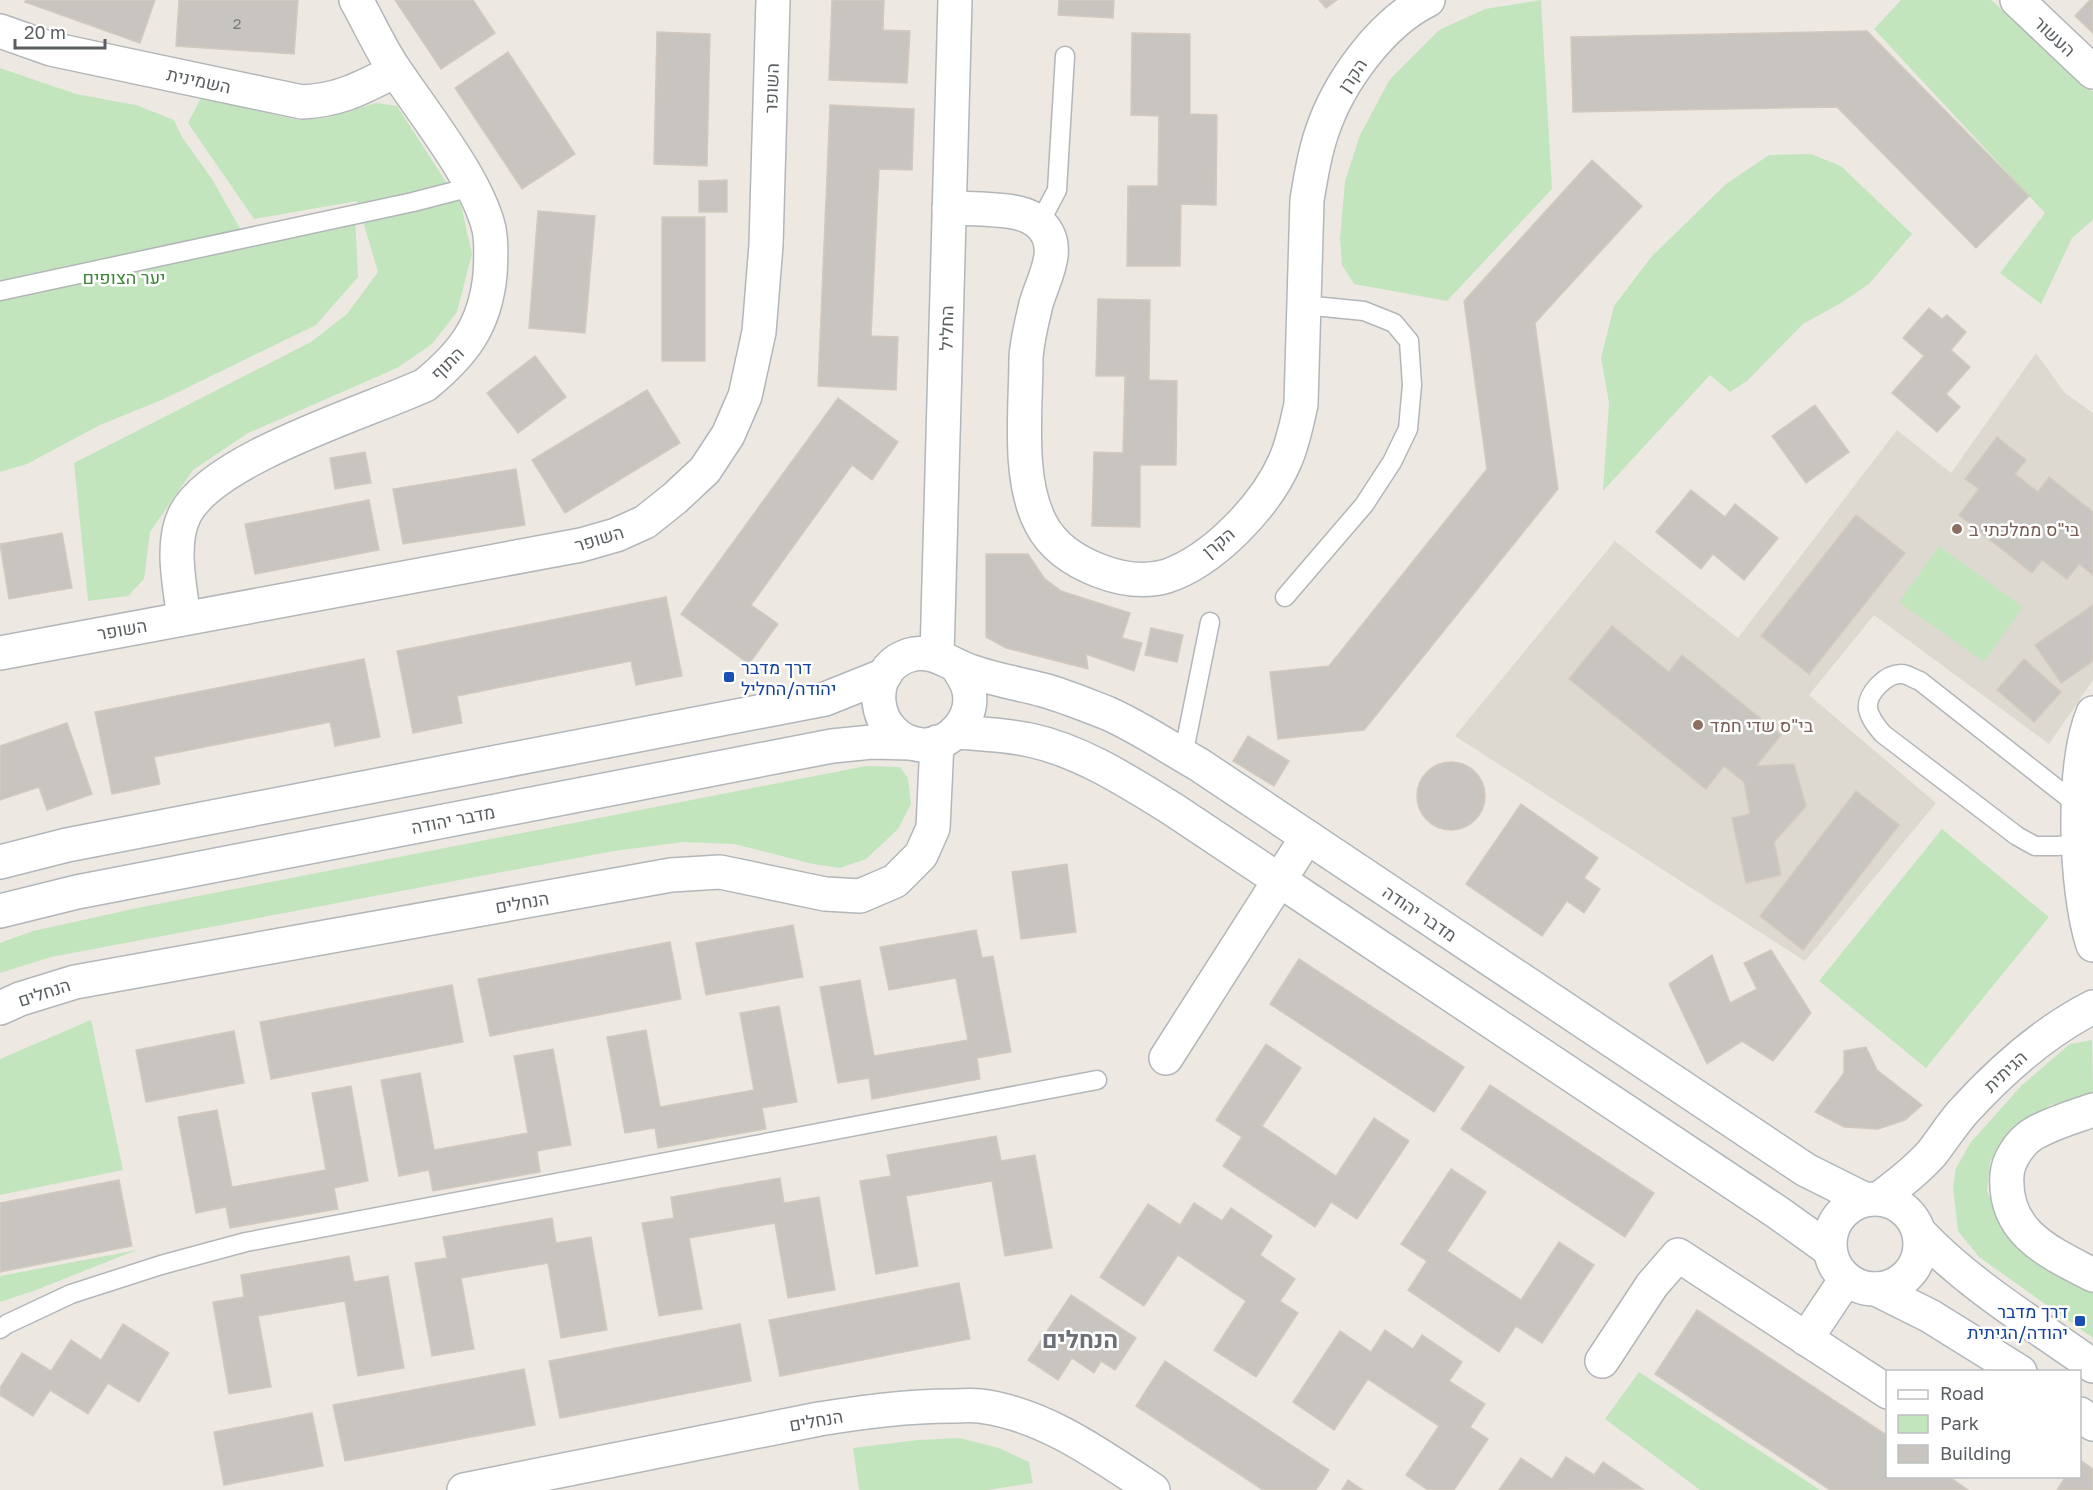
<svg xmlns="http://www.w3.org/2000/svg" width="2093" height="1490" viewBox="0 0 2093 1490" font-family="'Golos Text',Heebo,sans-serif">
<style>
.education{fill:#ddd8d0}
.green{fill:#c3e5be}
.building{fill:#c8c4bf;stroke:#d2cac0;stroke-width:1.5}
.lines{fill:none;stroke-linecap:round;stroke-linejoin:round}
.lane-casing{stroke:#b3b6b9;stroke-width:21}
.street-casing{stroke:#b3b6b9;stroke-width:36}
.secondary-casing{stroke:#b1b6ba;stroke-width:36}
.lane{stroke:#fff;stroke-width:18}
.street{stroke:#fff;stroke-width:33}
.secondary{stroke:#fff;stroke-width:33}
.education-dot{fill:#8d6e63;stroke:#fff;stroke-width:2}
.transit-dot{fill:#1a4fb4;stroke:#fff;stroke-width:2}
.labels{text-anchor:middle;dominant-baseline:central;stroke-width:5;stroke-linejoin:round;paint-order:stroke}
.number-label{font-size:15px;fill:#76787a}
.street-label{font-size:18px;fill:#5a5f63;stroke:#fff}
.park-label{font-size:18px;fill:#3d8636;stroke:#fff}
.education-label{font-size:18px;fill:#785e54;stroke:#fff;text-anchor:start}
.transit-label{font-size:18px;fill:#164399;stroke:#fff;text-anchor:start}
.district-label{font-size:24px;font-weight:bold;fill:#6b7175;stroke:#fff}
</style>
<rect width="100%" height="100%" fill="#ede9e2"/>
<!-- education -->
<polygon class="education" points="2036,353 2065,393 2093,413 2093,680 2049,744 1874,615 1809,695 1936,803 1805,961 1455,736 1615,541 1738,638 1897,430 1951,473"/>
<!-- green -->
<g class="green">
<polygon points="1541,0 1552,189 1447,301 1354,284 1342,265 1340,239 1345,181 1360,135 1390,79 1439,30 1485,9"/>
<polygon points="1901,0 1991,0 2093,92 2093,220 2072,238 2041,304 2000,273 2045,213 1874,29"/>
<polygon points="0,68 76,94 136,105 174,120 182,137 212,179 246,239 355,215 358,277 316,325 164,399 100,425 27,464 0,472"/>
<polygon points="201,98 298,120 326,118 376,103 397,106 461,205 472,254 457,312 432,344 397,368 248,433 193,470 150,532 144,579 128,596 88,601 74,463 311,342 347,314 378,272 357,201 254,219 188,123"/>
<polygon points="1811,154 1841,166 1912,234 1869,284 1841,303 1803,324 1747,381 1730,392 1710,375 1603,491 1609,403 1601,358 1614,306 1652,256 1726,184 1769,155"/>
<polygon points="1939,546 2023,607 1984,662 1899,602"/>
<polygon points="866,766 900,767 908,778 911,804 898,829 866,859 840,868 813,864 734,844 684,842 614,851 51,957 0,973 0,943 33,931 142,907"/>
<polygon points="1942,829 2049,917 1926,1068 1819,981"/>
<polygon points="91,1020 123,1170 0,1195 0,1059"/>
<polygon points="2092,1040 2093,1091 2085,1096 2050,1105 2022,1124 2004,1140 1990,1162 1987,1191 2000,1221 2093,1289 2093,1338 1979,1257 1958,1231 1953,1187 1956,1168 1971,1142 2021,1086 2070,1044"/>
<polygon points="137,1250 36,1290 0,1302 0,1276"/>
<polygon points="1639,1372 1820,1490 1700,1490 1605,1419"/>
<polygon points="960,1438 999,1448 1029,1462 1033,1483 987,1490 859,1490 853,1448 918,1440"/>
</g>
<!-- building -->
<g class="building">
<polygon points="26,0 155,0 140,43 25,2"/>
<polygon points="179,0 298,0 294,54 176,46"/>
<polygon points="395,0 473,0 495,33 441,69"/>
<polygon points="832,0 884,0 883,30 910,31 907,83 829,80"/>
<polygon points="1059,0 1114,0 1113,18 1058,15"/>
<polygon points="1319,0 1337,0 1326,8"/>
<polygon points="2090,0 2093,0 2093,33 2075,16"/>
<polygon points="1867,31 2029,196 1976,248 1837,107 1573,112 1571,37"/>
<polygon points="657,32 710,34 707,166 654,164"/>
<polygon points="1132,33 1190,34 1190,114 1217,115 1216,205 1181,204 1180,266 1127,266 1128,186 1158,186 1159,116 1131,115"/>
<polygon points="508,52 575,154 522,189 455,88"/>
<polygon points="830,105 914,109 912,170 879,169 871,336 898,337 896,390 818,386"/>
<polygon points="1592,160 1642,206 1535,323 1558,489 1364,730 1278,739 1270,672 1329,666 1487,469 1464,301"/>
<polygon points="727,180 727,212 699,212 699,181"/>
<polygon points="538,211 595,216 585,333 529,328"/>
<rect x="662" y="217" width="43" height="144"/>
<polygon points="1098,299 1150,300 1149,380 1177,381 1176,465 1140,465 1140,527 1092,526 1094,452 1123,453 1125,376 1096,376"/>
<polygon points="1929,308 1942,319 1947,315 1966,332 1951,350 1970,367 1946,394 1960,407 1937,432 1892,393 1924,356 1903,338"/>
<polygon points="535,356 566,397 518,433 487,393"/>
<polygon points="647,390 680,443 565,513 532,460"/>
<polygon points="838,398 898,442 872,480 852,465 751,605 778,624 749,664 681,614"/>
<polygon points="1815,405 1849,452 1806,483 1772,436"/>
<polygon points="1997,437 2026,460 2015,474 2038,492 2049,477 2093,512 2093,575 2079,564 2067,579 2042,560 2032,573 1959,515 1979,489 1965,479"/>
<polygon points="365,452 371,483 335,489 330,458"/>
<polygon points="516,469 525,525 403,544 393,489"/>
<polygon points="1691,490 1725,517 1735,504 1778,538 1744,580 1713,554 1701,569 1656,532"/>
<polygon points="369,500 379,550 255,574 245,524"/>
<polygon points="1856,515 1905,553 1809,674 1761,636"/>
<polygon points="62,533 72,588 9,599 0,544"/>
<polygon points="986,554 1028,554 1044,578 1061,591 1130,613 1122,638 1142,643 1134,671 1086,654 1088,669 1006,648 986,637"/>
<polygon points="666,597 682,676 636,685 631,661 457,696 462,723 413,733 397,651"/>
<polygon points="2093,605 2093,661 2061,683 2035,645"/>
<polygon points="1612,626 1669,672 1682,655 1781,735 1756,766 1794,764 1806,806 1774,842 1781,875 1746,883 1732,818 1750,814 1744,782 1724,766 1706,789 1569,679"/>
<polygon points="1151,628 1183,635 1177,662 1145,655"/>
<polygon points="364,659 380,737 335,746 330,722 154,757 160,784 112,794 95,712"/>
<polygon points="2024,659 2061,692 2034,722 1997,690"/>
<polygon points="67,723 92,794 47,810 39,787 0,800 0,746"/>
<polygon points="1248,736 1289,761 1274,786 1233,761"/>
<circle cx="1451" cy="796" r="34"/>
<polygon points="1856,791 1899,825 1803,950 1760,916"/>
<polygon points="1521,804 1598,858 1584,878 1600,889 1584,913 1567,901 1542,936 1466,884"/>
<polygon points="1067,864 1076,932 1021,939 1012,872"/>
<polygon points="793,925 803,977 706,995 696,943"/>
<polygon points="976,930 982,958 993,956 1011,1052 977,1058 980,1079 872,1099 869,1078 838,1083 820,987 860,980 874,1056 968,1040 956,978 889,990 880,947"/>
<polygon points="670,942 681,999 490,1036 478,979"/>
<polygon points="1771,950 1811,1013 1773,1061 1742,1041 1707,1064 1669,984 1712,955 1730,1003 1757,989 1744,963"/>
<polygon points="1299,959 1464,1067 1434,1112 1270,1004"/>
<polygon points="452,985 463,1042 271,1079 260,1022"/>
<polygon points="779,1006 797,1102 762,1108 766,1129 658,1148 655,1128 625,1133 607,1037 646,1030 660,1107 754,1090 740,1013"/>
<polygon points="234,1031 244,1083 146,1102 136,1050"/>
<polygon points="1266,1044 1301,1068 1262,1126 1336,1176 1374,1118 1409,1141 1357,1219 1331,1202 1315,1227 1223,1166 1242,1137 1216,1120"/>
<polygon points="1866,1047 1877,1070 1922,1105 1905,1120 1878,1129 1844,1127 1815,1112 1844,1073 1844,1051"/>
<polygon points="553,1049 571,1145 537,1151 540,1172 433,1191 429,1170 399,1176 381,1080 420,1073 434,1150 528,1133 514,1056"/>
<polygon points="1490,1085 1654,1193 1625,1237 1461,1129"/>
<polygon points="351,1086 368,1181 334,1188 338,1209 230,1228 226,1207 196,1213 178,1117 217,1110 232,1187 326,1170 312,1093"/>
<polygon points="996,1136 1001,1161 1035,1155 1052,1248 1005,1256 992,1181 906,1196 918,1266 876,1274 860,1181 891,1176 887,1155"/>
<polygon points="1451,1169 1486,1192 1447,1251 1521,1300 1559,1242 1594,1265 1542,1343 1516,1326 1499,1352 1408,1290 1427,1261 1401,1244"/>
<polygon points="780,1178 784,1203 819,1197 835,1290 788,1298 775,1223 689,1238 702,1309 659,1316 642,1223 674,1218 671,1197"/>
<polygon points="119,1180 132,1246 0,1272 0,1203"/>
<polygon points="1194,1203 1222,1221 1231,1208 1272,1236 1260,1255 1295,1279 1280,1301 1298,1313 1256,1377 1214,1350 1246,1301 1178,1255 1144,1306 1100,1277 1148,1204 1180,1225"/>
<polygon points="552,1218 556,1243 591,1237 607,1330 561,1338 548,1263 461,1278 474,1349 432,1356 415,1263 447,1258 443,1237"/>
<polygon points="349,1256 354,1282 388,1276 404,1368 358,1376 345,1301 258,1316 271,1387 229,1394 213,1302 244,1297 241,1275"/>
<polygon points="959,1283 970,1339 780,1376 769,1320"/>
<polygon points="1071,1295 1136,1338 1115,1370 1101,1361 1094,1373 1072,1358 1058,1380 1028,1360"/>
<polygon points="1697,1310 1888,1436 1888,1476 1948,1476 1968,1490 1830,1490 1655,1374"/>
<polygon points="123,1324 169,1353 139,1402 108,1383 88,1414 50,1390 33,1416 0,1395 0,1388 22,1353 51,1371 71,1340 101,1360"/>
<polygon points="740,1324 751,1381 560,1418 549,1361"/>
<polygon points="1385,1330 1413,1349 1422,1335 1462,1362 1449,1381 1485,1404 1470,1427 1488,1439 1454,1490 1428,1490 1406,1475 1439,1426 1368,1379 1334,1430 1293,1402 1340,1331 1371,1352"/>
<polygon points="1165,1361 1329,1470 1316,1490 1263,1490 1136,1406"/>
<polygon points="524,1369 535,1425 345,1461 333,1405"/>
<polygon points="312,1413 323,1466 224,1485 214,1432"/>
<polygon points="1566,1457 1594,1475 1603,1462 1643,1489 1499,1490 1521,1458 1552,1479"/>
<polygon points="2080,1460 2093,1469 2093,1490 2057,1490 2066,1476 2080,1476"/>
<polygon points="1348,1480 1363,1490 1342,1490"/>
</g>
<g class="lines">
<defs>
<g id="lane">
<polyline points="1039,224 1057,190 1065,56"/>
<polyline points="0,291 413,202 471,187"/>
<polyline points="1285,597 1364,505 1392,462 1408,429 1412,385 1409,341 1394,323 1364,311 1304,305"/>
<polyline points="1183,756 1210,622"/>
<path d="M2079,844L2057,846H2035L2017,836L1883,734C1877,727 1870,719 1868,709C1866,694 1886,673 1902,674C1907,674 1914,679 1920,681L2079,806"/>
<polyline points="0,1329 7,1324 71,1294 161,1265 246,1242 1097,1080"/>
</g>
<g id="street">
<polyline points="2017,0 2093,72"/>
<path d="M0,31L51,49L302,102C341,100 361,88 395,71"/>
<path d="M949,208C972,209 996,208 1018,213C1028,215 1035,219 1042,226C1063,249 1043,279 1036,304C1032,322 1027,340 1026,358C1026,409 1017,479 1041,524C1053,547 1076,562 1100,571C1121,579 1144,583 1167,576C1214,560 1266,505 1285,461C1293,443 1297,423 1301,404L1307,200C1311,177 1314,154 1322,132C1338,83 1381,23 1428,0"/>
<path d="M184,618C180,587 170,543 185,514C214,458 366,412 425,385C463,354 485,326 490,275C491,260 492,244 489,229C477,178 421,110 391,64C378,44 368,21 356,0"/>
<polyline points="0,653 581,545 616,535 645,522 675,498 705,470 728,435 745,396 759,332 766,245 773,0"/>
<path d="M2093,713C2071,767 2075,890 2093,945"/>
<polyline points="0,1008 20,999 75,982 671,875 720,872 825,894 860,896 895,881 921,855 933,828 937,742"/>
<polyline points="1166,1058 1307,837"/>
<path d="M2093,1110C2073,1117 2051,1123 2033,1134C2020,1142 2008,1160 2007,1175C2003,1233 2049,1252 2093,1275"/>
<polyline points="1806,1339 1846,1279"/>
<polyline points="1602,1361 1652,1285 1678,1255 1888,1392"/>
<path d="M464,1490L819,1419C864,1412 907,1406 952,1406C961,1406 971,1405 980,1406C1044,1414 1100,1455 1153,1490"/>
</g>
<g id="secondary">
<polyline points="937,656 955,0"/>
<path d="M957,667C961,673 966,680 968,687C977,716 951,747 922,745C870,740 862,665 914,654C937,650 952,666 973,672C996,680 1020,684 1043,690C1065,696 1086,705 1107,713C1139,727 1168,747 1198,764L1806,1170L1864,1199"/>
<path d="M957,732C981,734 1006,735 1030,740C1081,751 1127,781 1171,808L1777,1212L1830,1250"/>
<polyline points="0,862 67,845 825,699 885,675"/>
<polyline points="0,911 77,892 832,746 872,742 909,743"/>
<path d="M1880,1198C1899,1184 1916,1171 1932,1153C1942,1140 1951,1126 1962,1113C2000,1071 2042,1033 2093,1007"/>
<circle cx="1875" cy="1244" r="45"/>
<path d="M1919,1232C1969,1285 2034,1324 2093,1366"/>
<polyline points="1876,1289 1930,1316 2020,1372"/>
<polyline points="2080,1414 2093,1424"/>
</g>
</defs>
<!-- lane casing -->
<use href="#lane" class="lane-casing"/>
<!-- street casing -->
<use href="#street" class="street-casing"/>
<!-- secondary casing -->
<use href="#secondary" class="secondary-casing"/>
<!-- lane -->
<use href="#lane" class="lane"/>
<!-- street -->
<use href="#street" class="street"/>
<!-- secondary -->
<use href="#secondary" class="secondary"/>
</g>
<!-- markers -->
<g class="education-dot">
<circle cx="1957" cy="529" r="6"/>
<circle cx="1698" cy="725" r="6"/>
</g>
<g class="transit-dot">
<rect x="723" y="671" width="12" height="12" rx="3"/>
<rect x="2074" y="1315" width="12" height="12" rx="3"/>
</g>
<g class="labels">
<!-- number labels -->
<g class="number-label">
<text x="237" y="23">2</text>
</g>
<!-- street labels -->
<g class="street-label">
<text transform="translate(2055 36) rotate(43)">העשור</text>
<text transform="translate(1352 75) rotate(-56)">הקרן</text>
<text transform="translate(199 80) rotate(12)">השמינית</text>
<text transform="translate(771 88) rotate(-88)">השופר</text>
<text transform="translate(946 328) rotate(-89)">החליל</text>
<text transform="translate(447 363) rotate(-45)">התוף</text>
<text transform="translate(599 538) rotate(-17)">השופר</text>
<text transform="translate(1218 542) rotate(-40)">הקרן</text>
<text transform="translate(122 629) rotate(-10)">השופר</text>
<text transform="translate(453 819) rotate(-11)">מדבר יהודה</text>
<text transform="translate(522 902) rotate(-10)">הנחלים</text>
<text transform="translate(1420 913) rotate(34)">מדבר יהודה</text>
<text transform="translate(44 992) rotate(-18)">הנחלים</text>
<text transform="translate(2005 1071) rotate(-43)">הגיתית</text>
<text transform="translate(816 1420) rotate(-10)">הנחלים</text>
</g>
<!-- park labels -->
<g class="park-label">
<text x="124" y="277">יער הצופים</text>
</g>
<!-- education labels -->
<g class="education-label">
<text x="1969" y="529">בי"ס ממלכתי ב</text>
<text x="1710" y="725">בי"ס שדי חמד</text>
</g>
<!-- transit labels -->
<g class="transit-label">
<text x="741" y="667">דרך מדבר<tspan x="741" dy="21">יהודה/החליל</tspan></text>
<text x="2068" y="1311" text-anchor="end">דרך מדבר<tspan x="2068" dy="21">יהודה/הגיתית</tspan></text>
</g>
<!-- district labels -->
<g class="district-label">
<text x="1080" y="1338">הנחלים</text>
</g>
</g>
<!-- legend -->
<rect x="1886" y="1370" width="195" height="108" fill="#ffffff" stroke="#bdbfc1" stroke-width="1.5"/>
<rect x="1898" y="1390" width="30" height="9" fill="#ffffff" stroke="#bdbfc1" stroke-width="1.5"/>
<text x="1940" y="1400" font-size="18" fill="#5a5f63">Road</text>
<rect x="1898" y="1415" width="30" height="18" fill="#c3e5be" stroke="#bdbfc1" stroke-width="1.5"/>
<text x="1940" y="1430" font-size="18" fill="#5a5f63">Park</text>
<rect x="1898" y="1445" width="30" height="18" fill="#c8c4bf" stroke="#bdbfc1" stroke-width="1.5"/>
<text x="1940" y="1460" font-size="18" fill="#5a5f63">Building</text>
<!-- scale -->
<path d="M15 39v9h90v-9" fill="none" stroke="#5a5f63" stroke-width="3"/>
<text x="24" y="39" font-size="18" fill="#5a5f63" stroke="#ffffff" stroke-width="4.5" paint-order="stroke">20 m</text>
</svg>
